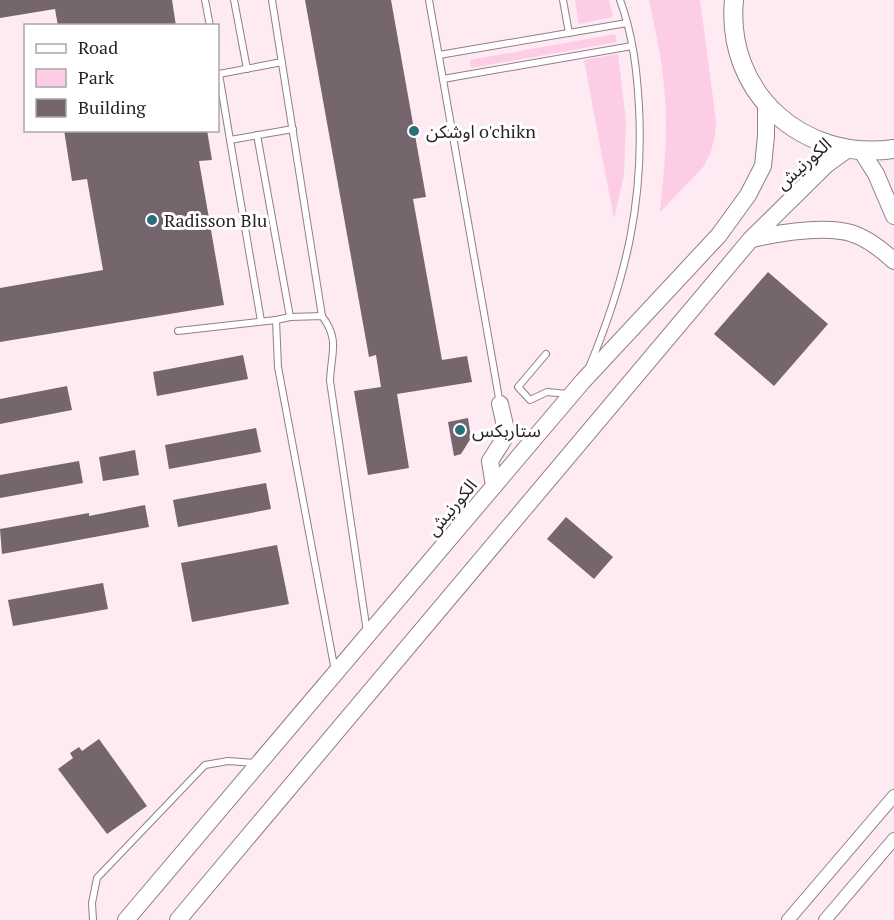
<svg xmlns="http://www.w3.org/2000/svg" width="894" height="920" viewBox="0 0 894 920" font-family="'PT Serif','Noto Sans Arabic',serif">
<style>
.green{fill:#fccde4}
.building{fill:#75656d}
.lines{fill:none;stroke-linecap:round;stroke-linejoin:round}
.lane-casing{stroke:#917f87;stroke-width:8}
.street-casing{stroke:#917f87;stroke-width:14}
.secondary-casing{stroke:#917f87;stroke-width:18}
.primary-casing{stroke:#917f87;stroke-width:20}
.lane{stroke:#fff;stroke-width:6}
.street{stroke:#fff;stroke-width:12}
.secondary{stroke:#fff;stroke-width:16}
.primary{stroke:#fff;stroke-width:18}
.poi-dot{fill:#277079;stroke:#fff;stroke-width:2}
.labels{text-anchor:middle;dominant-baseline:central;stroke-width:6;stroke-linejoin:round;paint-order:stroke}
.poi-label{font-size:18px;fill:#2a2326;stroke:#fff;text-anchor:start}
.street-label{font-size:18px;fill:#2a2326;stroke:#fff}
</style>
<rect width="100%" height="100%" fill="#fdeaf3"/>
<!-- green -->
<g class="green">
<polygon points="575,0 609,0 613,17 579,24"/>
<path d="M649,0H700L716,121L715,136L711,151L704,166L660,212C664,171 669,129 664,87C662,58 655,29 649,0Z"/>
<polygon points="615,34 617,42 471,68 470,60"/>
<polygon points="618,54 626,121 624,175 614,219 584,60"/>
</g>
<!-- building -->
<g class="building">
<polygon points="0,0 172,0 176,26 58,26 55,9 0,18"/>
<polygon points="305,0 391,0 426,197 413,199 442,360 467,356 472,382 397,394 409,468 368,475 354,391 381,387 376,355 369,357"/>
<polygon points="64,130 207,130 212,160 199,161 224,305 0,342 0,288 103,270 87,179 72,181"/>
<polygon points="768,272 828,324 774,386 714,334"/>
<polygon points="243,355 248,379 157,396 153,372"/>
<polygon points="67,386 72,410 0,424 0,399"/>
<polygon points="468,418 471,438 461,454 454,456 448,422"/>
<polygon points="256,428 261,452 169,469 165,445"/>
<polygon points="135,450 139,475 103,481 99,457"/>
<polygon points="79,461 83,483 0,498 0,475"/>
<polygon points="266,483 271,509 178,527 173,500"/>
<polygon points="145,505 149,527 2,554 0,529 89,513 89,516"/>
<polygon points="566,517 613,557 594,579 547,539"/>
<polygon points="277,545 289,604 192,622 181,563"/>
<polygon points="103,583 108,609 13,626 8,600"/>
<polygon points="99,739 147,806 107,834 58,769 73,758 70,753 79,747 82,751"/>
</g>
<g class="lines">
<defs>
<g id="lane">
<polyline points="205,0 210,26"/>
<polyline points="234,0 247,69"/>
<polyline points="272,0 322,316"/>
<polyline points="429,0 500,404"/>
<polyline points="563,0 569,33"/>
<polyline points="439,55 627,23"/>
<polyline points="282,62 219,74 230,140 293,129"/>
<polyline points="443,79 632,46"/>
<polyline points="257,135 290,317"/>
<polyline points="230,140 261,321"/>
<polyline points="178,331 276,320"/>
<polyline points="546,354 518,387 530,400 547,392 568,394"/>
<path d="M590,365C626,278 644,202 639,107C637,71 633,35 620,0"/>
<path d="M335,671L278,367L276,320L290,317L322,316C340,340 331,353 330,381L367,632"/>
<polyline points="93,920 92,903 97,878 205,765 228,761 255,763"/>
</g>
<g id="street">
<polyline points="788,920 894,796"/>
<polyline points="825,920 894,839"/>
</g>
<g id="secondary">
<polyline points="862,152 876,174 894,216"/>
<path d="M752,239C779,233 812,227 841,231C861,233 880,248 894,261"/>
<polyline points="494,486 490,461 507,434 500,404"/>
<polyline points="126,920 583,381 719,235 748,195 763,166 766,136 766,103"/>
<polyline points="178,920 751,239 826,165 848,149"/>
</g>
<path id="primary" d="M734,0C725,93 803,162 894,149"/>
</defs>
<!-- lane casing -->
<use href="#lane" class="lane-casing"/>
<!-- street casing -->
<use href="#street" class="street-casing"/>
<!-- secondary casing -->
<use href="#secondary" class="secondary-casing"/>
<!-- primary casing -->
<use href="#primary" class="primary-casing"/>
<!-- lane -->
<use href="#lane" class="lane"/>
<!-- street -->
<use href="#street" class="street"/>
<!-- secondary -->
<use href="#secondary" class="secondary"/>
<!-- primary -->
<use href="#primary" class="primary"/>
</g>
<!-- markers -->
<g class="poi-dot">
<circle cx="414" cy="131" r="6"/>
<circle cx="152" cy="220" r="6"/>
<circle cx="460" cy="430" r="6"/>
</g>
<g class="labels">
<!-- poi labels -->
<g class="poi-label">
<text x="426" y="131">اوشكن o'chikn</text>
<text x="164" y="220">Radisson Blu</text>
<text x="472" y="430">ستاربكس</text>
</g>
<!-- street labels -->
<g class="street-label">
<text transform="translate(803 163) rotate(-42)">الكورنيش</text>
<text transform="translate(451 507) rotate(-50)">الكورنيش</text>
</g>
</g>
<!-- legend -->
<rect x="24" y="24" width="195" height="108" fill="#ffffff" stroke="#aaa7a8" stroke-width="1.5"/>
<rect x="36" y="44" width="30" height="9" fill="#ffffff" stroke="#aaa7a8" stroke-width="1.5"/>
<text x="78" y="54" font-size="18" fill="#2a2326">Road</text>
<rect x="36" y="69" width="30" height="18" fill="#fccde4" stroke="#aaa7a8" stroke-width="1.5"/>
<text x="78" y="84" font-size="18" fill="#2a2326">Park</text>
<rect x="36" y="99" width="30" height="18" fill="#75656d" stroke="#aaa7a8" stroke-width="1.5"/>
<text x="78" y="114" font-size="18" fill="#2a2326">Building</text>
</svg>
